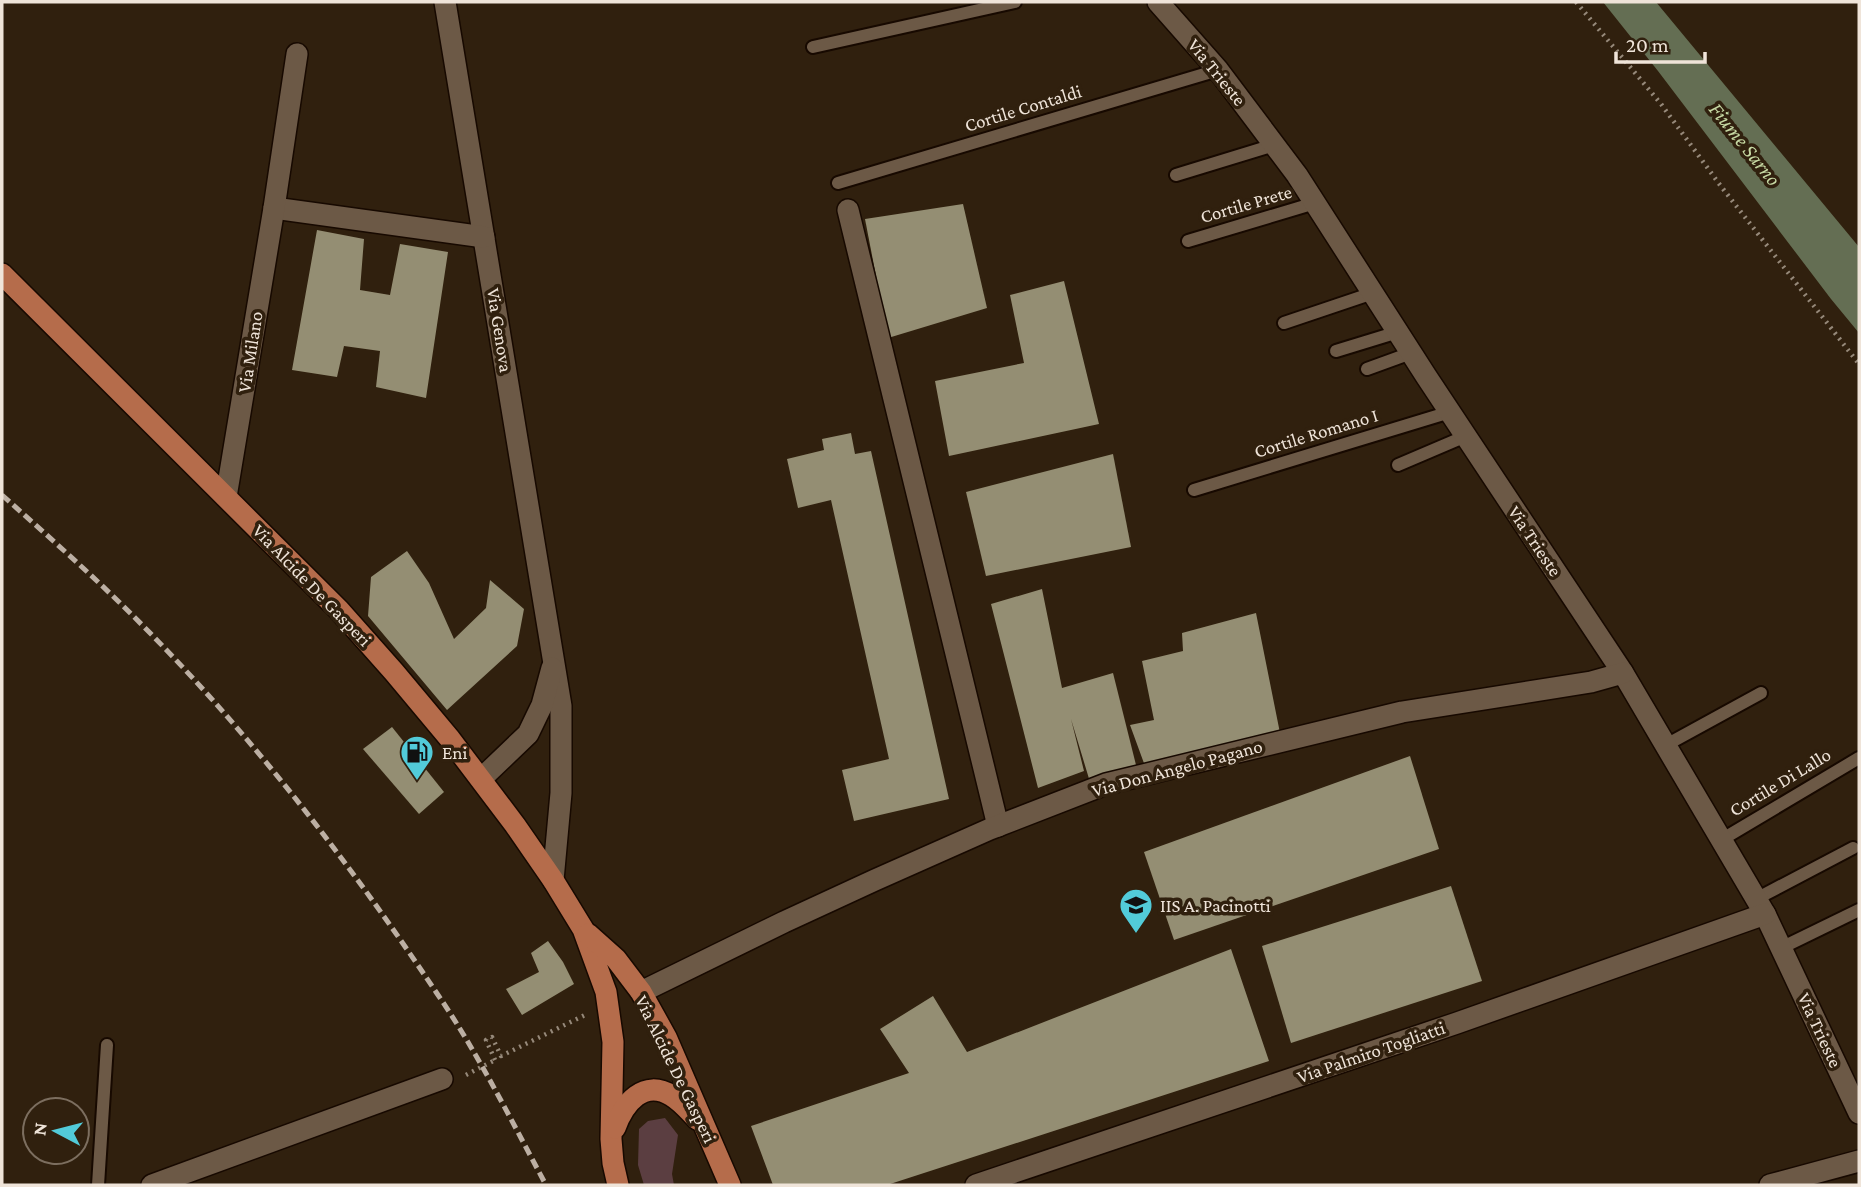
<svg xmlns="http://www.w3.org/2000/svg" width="1861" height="1187" viewBox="0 0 1861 1187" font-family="'Crimson Pro',serif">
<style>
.green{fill:#5b3e41}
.water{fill:#646e53}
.building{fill:#948e73}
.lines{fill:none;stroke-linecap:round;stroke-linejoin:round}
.service-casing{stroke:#170900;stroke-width:16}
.minor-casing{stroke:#170900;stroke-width:24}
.primary-casing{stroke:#170900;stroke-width:24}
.path{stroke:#96897a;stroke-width:4.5;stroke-dasharray:2 5;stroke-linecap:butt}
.service{stroke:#6c5946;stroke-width:12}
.minor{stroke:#6c5946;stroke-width:21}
.primary{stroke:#b56c4b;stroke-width:21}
.rail{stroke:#bcafa3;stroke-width:5;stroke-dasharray:10 5;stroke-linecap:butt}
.path-bridge{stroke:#96897a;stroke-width:4.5;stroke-dasharray:2 5;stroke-linecap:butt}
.labels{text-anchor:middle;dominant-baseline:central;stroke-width:7;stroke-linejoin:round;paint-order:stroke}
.street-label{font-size:19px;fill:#efe4d9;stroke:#30200e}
.poi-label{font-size:19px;fill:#efe4d9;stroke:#30200e;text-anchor:start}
.water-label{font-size:21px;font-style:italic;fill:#c6d8a3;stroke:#30200e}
</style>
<rect width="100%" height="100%" fill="#30200e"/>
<!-- green -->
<polygon class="green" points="665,1118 678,1135 672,1174 674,1185 644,1185 638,1165 639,1129 648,1121"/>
<!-- water -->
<polygon class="water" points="1603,2 1656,2 1859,247 1859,333 1831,299 1658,71"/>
<!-- building -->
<g class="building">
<polygon points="963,204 987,308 888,338 865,219"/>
<polygon points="317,230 364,239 360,290 390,295 400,244 448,252 426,398 376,387 380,351 344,346 337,377 292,370"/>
<polygon points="1064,281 1099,424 949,456 935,381 1024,363 1010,295"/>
<polygon points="851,433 855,454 871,451 949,799 854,821 842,770 889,759 831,500 798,508 787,459 824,450 822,439"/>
<polygon points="1113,454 1131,547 986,576 966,492"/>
<polygon points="407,551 429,583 454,639 486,608 490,580 524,609 517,646 447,710 368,616 371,577"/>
<polygon points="1042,589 1062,688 1113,673 1137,769 1090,782 1071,719 1084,771 1038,788 991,604"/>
<polygon points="1256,613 1280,733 1145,766 1130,725 1154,720 1142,661 1183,651 1182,633"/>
<polygon points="392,727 444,792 419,814 363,749"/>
<polygon points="1410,756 1439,849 1174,940 1144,852"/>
<polygon points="1451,886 1482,981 1291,1043 1262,946"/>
<polygon points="548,941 563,962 574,984 522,1015 506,989 539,972 531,953"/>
<polygon points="1231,949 1269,1061 887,1185 773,1185 751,1126 909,1073 880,1029 933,996 967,1052"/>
</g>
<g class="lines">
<defs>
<g id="service">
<polyline points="813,47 1015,2"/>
<polyline points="1176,175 1274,145"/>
<polyline points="838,183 1218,70"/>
<polyline points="1188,241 1315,203"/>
<polyline points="1284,323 1373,293"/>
<polyline points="1336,351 1398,332"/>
<polyline points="1367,369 1411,353"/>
<polyline points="1398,465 1466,436"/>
<polyline points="1194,490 1450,412"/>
<polyline points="1666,745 1761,693"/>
<polyline points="1721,840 1859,758"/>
<polyline points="1756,899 1853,848"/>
<polyline points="1781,948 1859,910"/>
<polyline points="98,1185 107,1045"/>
</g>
<g id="minor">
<polyline points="445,2 561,706 561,793 553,880"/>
<polyline points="1158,2 1218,70 1297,175 1426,376 1623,673 1765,914 1859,1113"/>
<polyline points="274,208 484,237"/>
<polyline points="848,210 998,826"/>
<polyline points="226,497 274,208 297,54"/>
<polyline points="481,779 528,734 542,705 552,668"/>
<polyline points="641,992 784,922 875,880 990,829 1106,784 1402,712 1591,682 1623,673"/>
<polyline points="152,1185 442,1079"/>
<polyline points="976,1185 1457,1023 1765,914"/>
<polyline points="1770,1185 1859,1161"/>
</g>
<g id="primary">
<polyline points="2,274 339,610 394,672 450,739 515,825 553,880 583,929 606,992 613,1042 611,1139 613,1163 618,1185"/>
<polyline points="588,934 616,959 641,992 666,1037 730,1185"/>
<path d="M615,1128C624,1103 644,1078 672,1096C682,1102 689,1111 697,1119"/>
</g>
</defs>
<!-- service casing -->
<use href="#service" class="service-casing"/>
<!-- minor casing -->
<use href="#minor" class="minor-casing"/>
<!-- primary casing -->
<use href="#primary" class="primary-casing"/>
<!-- path -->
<g class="path">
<polyline points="1576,2 1661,104 1720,185 1859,364"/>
<polyline points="495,1060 486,1040 492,1037 501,1056 585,1015"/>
</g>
<!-- service -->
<use href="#service" class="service"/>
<!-- minor -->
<use href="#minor" class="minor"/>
<!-- primary -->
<use href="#primary" class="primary"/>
<!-- rail -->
<path class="rail" d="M2,495C41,530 81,565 119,602C239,719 343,853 436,992C478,1053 511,1120 546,1185"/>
<!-- path-bridge -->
<polyline class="path-bridge" points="466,1075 495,1060"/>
</g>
<!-- icons -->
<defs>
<symbol id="fuel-pin" viewBox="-11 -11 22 30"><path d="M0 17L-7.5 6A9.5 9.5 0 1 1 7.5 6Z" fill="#52cbd9" stroke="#30200e"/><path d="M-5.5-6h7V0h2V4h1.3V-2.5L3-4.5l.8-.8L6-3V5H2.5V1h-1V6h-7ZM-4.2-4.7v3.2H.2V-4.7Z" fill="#111"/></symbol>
<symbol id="school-pin" viewBox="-11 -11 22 30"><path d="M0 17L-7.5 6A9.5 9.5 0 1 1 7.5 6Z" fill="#52cbd9" stroke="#30200e"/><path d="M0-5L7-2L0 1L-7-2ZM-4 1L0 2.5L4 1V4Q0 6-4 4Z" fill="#111"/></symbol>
</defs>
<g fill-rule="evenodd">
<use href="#fuel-pin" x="398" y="733" width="38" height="52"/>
<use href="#school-pin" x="1117" y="886" width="38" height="52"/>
</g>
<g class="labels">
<!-- street labels -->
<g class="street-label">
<text transform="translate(1217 72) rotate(51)">Via Trieste</text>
<text transform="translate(1023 108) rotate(-17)">Cortile Contaldi</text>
<text transform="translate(1246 204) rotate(-16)">Cortile Prete</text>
<text transform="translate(500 330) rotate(81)">Via Genova</text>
<text transform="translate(250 352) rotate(-81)">Via Milano</text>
<text transform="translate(1316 433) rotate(-17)">Cortile Romano I</text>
<text transform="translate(1535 541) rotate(56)">Via Trieste</text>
<text transform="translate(312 585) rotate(46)">Via Alcide De Gasperi</text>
<text transform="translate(1177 768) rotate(-15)">Via Don Angelo Pagano</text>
<text transform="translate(1780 782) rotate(-31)">Cortile Di Lallo</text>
<text transform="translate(1820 1030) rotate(65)">Via Trieste</text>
<text transform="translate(1371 1052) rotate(-19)">Via Palmiro Togliatti</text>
<text transform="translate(676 1069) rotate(64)">Via Alcide De Gasperi</text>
</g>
<!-- poi labels -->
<g class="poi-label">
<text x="442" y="752">Eni</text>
<text x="1160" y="905">IIS A. Pacinotti</text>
</g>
<!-- water labels -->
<g class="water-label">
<text transform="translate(1745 144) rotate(51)">Fiume Sarno</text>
</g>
</g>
<!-- border -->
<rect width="1861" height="1187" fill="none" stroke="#efe4d9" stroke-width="7"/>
<!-- north arrow -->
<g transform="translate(56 1131) rotate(277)"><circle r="33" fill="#30200e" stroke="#7c6e5f" stroke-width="2"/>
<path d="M0-5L12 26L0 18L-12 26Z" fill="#52cbd9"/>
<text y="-10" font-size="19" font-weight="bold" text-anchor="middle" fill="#efe4d9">N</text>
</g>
<!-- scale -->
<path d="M1616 52v10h89v-10" fill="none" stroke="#efe4d9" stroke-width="3.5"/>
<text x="1626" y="52" font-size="21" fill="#efe4d9" stroke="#30200e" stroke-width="5" paint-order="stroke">20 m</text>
</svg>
